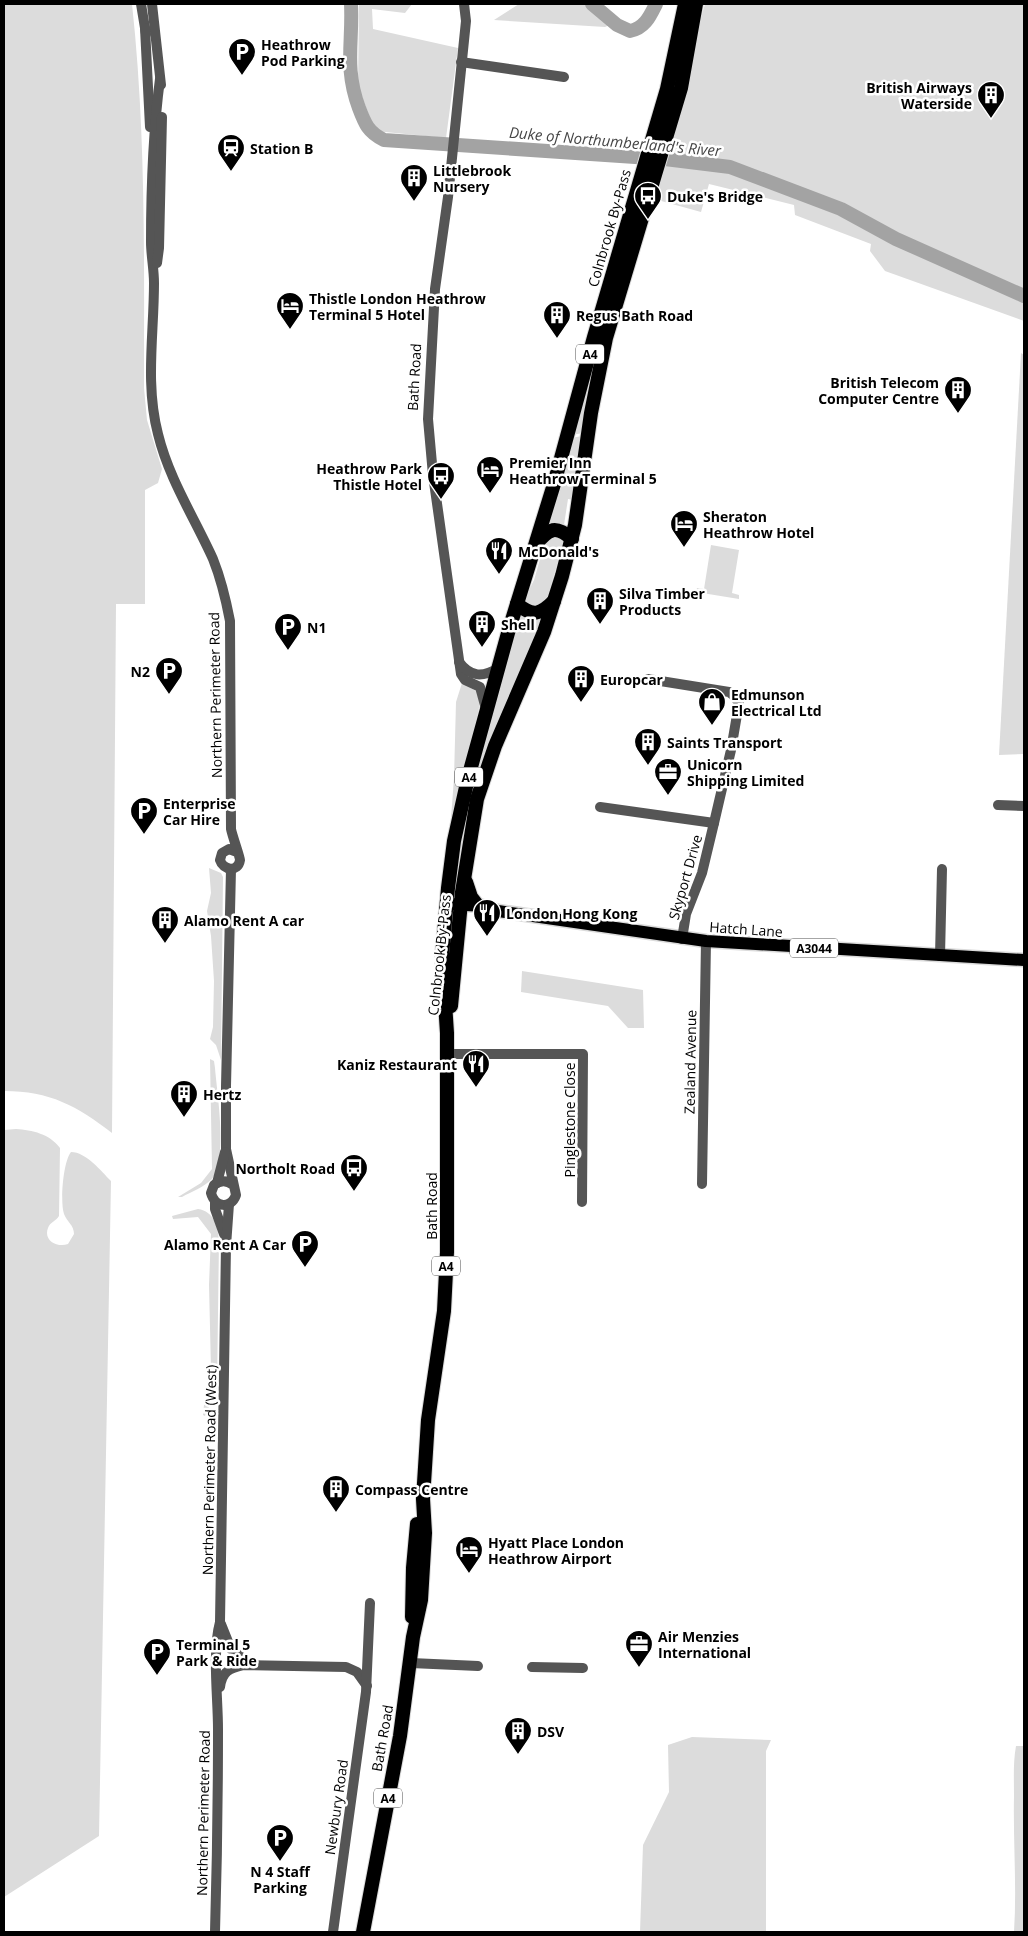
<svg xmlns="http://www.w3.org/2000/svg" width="1028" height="1936" viewBox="0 0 1028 1936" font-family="'Open Sans',sans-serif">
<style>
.green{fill:#dcdcdc}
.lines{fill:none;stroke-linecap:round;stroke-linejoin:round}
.river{stroke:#a3a3a3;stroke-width:14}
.major-casing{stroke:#dbdbdb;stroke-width:15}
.highway-casing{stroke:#dbdbdb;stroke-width:16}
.minor{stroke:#555;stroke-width:10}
.major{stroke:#000;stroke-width:12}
.highway{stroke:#000;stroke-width:14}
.labels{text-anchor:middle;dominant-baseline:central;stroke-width:5;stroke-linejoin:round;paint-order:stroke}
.shield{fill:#fff;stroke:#4c4c4c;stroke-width:1}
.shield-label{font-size:12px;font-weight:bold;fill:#000}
.poi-label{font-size:14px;font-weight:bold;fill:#000;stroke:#fff;text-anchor:start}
.street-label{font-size:14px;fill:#000;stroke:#fff}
.water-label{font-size:15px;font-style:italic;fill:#444;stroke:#fff}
</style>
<rect width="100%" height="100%" fill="#fff"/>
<!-- green -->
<g class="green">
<path d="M4,4H132C146,132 144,260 144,388L147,420L162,469L158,483L145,490V604H116L112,1133C77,1106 50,1091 4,1091Z"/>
<polygon points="359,4 412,4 405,13 372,9 373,29 458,48 446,138 375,131 358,86"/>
<polygon points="519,4 588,4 612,24 605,27 494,20"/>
<polygon points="705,4 1024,4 1024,296 896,239 841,209 730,167 665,159 662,153"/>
<polygon points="665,160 730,169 840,211 896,242 1024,299 1024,321 885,271 870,251 871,244 795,215 794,205 709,184 701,212 654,199"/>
<polygon points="612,293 583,433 572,435"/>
<polygon points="1021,353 1024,355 1024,754 999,755"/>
<polygon points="583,436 574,500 568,499 564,525 545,527 570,438"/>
<polygon points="563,535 565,548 559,558 546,602 544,605 528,608 524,600 534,580 546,538"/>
<polygon points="711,545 739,550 732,593 739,595 739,599 696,592 697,588 704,589"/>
<polygon points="520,613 542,618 465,828 455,902 452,897 464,815"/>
<polygon points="462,683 478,692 480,703 449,845 454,778 456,702"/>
<polygon points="209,868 221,873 223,877 221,1060 216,1045 210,1039 213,1027 214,981 211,936 207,911 211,893"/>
<polygon points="522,971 643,990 644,1028 628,1028 608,1006 521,992"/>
<path d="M210,1059L214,1061L215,1068C217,1093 228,1160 212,1179C204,1187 191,1192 182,1197H178L201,1183L212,1169Z"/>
<path d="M16,1129C32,1130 50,1134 60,1148L59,1216C56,1221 50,1222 48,1228C43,1241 58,1248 68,1244L74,1234C74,1225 67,1222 64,1214C60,1202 63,1162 71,1152C86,1152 101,1171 111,1181L99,1836L4,1897V1130Z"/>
<path d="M198,1209C214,1211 218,1227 219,1241L217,1388L205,1416L203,1415L204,1405L209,1394L211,1370L209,1285L211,1234L198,1217L173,1219L172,1216Z"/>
<polygon points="692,1737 771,1740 766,1751 766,1932 640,1932 643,1845 669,1792 668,1745"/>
<path d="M1016,1746H1024V1932H1014C1017,1887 1013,1842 1014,1796C1014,1779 1013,1763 1016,1746Z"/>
</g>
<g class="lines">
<!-- river -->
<g class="river">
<path d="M351,4C353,42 344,68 359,108C365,124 368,132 384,140L665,159L730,167L841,209L896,239L1024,296"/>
<path d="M592,4L617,25L630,31C645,28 650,16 656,4"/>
</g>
<defs>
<polyline id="major" points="450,904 482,906 498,911 706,941 1024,960"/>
<g id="highway">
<path d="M536,544C549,528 556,525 572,539"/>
<path d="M517,604C533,617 540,615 554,601"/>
<polyline points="466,882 471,897 478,906"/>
<polyline points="451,1006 462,892 477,799 495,746 544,632 562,576 575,525 591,413 606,338 681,88 696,4"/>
<polyline points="412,1617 413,1568 417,1524"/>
<polyline points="363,1932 400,1736 413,1637 421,1600 425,1533 423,1499 428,1420 444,1311 447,1252 447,1033 442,956 448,888 454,841 468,778 508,633 554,484 594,337 667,89 685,4"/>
</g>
</defs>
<!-- major casing -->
<use href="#major" class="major-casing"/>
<!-- highway casing -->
<use href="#highway" class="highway-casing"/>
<!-- minor -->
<g class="minor">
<polyline points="141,4 146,34"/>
<polyline points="152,4 161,85"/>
<polyline points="464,4 466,21 448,197 435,289 428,419 433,475 461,674 465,680 480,687 486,709"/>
<polyline points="145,28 150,127"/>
<polyline points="461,62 564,77"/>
<path d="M160,79C153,132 151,187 151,242C151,255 154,269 154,283C154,334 145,384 158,434C169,479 194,517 213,559C221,579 226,600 230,621L231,829C232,835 240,857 240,860C238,873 223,870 220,860L222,853L229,849L237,852"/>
<polyline points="157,263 159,248 162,117"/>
<path d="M459,662C471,678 483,677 499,668"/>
<polyline points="648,679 729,692 733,695 739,703 731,750 714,823 702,873 686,914 682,939"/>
<polyline points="998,805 1024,806"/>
<polyline points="600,807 714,823"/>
<path d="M231,869L226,1086V1149L236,1195C231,1209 215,1208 211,1193L214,1185C220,1180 227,1180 233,1185"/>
<polyline points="940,956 942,869"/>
<polyline points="447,1054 583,1054 582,1202"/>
<polyline points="217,1183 225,1152"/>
<polyline points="702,1184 706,941"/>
<polyline points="215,1202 215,1209 224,1234"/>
<polyline points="221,1624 231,1649 251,1665"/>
<polyline points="411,1663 478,1666"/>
<polyline points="532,1667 583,1668"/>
<path d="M220,1687C222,1672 229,1668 243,1665L346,1667L357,1672L367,1686"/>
<path d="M215,1932C217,1865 218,1797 218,1729C218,1697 212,1652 220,1622L226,1246L229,1204"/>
<polyline points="333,1932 366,1692 370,1603"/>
</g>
<!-- major -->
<use href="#major" class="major"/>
<!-- highway -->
<use href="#highway" class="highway"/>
</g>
<!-- icons -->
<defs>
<symbol id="parking-pin" viewBox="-11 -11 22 30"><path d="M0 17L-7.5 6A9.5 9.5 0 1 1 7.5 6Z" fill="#000" stroke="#fff"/><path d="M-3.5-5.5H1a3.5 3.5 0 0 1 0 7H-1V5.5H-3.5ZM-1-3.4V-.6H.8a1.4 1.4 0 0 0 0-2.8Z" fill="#fff"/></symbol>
<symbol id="building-pin" viewBox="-11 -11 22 30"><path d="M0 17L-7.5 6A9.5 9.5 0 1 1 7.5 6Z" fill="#000" stroke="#fff"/><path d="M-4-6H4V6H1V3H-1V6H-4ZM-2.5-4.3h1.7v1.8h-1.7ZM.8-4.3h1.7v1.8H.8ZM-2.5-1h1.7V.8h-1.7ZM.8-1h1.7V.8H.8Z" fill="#fff"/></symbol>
<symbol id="station-pin" viewBox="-11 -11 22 30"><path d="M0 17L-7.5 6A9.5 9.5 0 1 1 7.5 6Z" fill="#000" stroke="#fff"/><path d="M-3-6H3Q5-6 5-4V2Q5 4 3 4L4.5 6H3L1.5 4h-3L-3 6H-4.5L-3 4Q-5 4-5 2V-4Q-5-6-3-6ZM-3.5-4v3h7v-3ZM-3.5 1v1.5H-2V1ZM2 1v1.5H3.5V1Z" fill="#fff"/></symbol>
<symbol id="bus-pin" viewBox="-11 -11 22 30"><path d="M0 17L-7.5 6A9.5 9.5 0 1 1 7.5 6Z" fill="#000" stroke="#fff"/><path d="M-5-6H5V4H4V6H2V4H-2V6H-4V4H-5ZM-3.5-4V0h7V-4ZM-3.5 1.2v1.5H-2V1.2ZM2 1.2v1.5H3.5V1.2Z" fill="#fff"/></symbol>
<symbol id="hotel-pin" viewBox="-11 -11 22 30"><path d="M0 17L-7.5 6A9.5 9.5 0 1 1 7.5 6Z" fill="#000" stroke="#fff"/><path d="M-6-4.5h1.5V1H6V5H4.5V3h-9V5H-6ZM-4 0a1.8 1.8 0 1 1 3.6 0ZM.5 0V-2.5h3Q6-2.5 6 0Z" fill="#fff"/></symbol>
<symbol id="restaurant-pin" viewBox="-11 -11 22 30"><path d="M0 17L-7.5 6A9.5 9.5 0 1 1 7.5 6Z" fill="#000" stroke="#fff"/><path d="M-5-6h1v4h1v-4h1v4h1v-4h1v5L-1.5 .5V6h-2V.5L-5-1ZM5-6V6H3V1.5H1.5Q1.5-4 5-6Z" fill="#fff"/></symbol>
<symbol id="shop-pin" viewBox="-11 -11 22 30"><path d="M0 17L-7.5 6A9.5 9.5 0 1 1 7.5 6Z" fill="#000" stroke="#fff"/><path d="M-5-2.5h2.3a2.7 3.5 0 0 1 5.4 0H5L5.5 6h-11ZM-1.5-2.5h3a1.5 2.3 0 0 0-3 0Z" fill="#fff"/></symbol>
<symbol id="office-pin" viewBox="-11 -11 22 30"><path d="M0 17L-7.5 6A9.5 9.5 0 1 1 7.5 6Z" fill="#000" stroke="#fff"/><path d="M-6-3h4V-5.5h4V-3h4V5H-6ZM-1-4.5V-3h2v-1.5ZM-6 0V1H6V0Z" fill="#fff"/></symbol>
</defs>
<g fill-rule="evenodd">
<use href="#parking-pin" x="226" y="36" width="32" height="43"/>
<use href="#building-pin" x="975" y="79" width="32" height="43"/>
<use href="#station-pin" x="215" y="132" width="32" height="43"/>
<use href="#building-pin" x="398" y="162" width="32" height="43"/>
<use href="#bus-pin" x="632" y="180" width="32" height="43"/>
<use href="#hotel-pin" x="274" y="290" width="32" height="43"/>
<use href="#building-pin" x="541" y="299" width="32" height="43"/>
<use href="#building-pin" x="942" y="374" width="32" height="43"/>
<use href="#hotel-pin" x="474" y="454" width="32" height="43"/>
<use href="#bus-pin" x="425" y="460" width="32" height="43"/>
<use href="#hotel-pin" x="668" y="508" width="32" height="43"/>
<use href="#restaurant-pin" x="483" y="535" width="32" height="43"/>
<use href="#building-pin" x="584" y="585" width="32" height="43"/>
<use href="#building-pin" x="466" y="608" width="32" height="43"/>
<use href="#parking-pin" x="272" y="611" width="32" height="43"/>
<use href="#parking-pin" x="153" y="655" width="32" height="43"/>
<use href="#building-pin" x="565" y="663" width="32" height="43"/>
<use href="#shop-pin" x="696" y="686" width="32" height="43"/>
<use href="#building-pin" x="632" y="726" width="32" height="43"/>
<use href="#office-pin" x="652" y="756" width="32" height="43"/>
<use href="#parking-pin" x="128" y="795" width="32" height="43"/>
<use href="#restaurant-pin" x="471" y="897" width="32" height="43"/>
<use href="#building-pin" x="149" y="904" width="32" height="43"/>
<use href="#restaurant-pin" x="460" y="1048" width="32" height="43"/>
<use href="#building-pin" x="168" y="1078" width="32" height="43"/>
<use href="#bus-pin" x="338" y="1152" width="32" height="43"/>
<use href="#parking-pin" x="289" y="1228" width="32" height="43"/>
<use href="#building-pin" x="320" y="1473" width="32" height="43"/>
<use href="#hotel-pin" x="453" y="1534" width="32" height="43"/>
<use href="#office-pin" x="623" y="1628" width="32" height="43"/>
<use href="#parking-pin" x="141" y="1636" width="32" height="43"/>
<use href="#building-pin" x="502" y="1715" width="32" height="43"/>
<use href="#parking-pin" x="264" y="1822" width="32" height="43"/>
</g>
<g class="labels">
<!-- shield labels -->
<g class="shield">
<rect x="576" y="344.5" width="28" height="19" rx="4"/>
<rect x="455" y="767.5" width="28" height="19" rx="4"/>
<rect x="790" y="938.5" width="48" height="19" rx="4"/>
<rect x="432" y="1256.5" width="28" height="19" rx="4"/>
<rect x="374" y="1788.5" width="28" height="19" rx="4"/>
</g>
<g class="shield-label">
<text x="590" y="354">A4</text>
<text x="469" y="777">A4</text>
<text x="814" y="948">A3044</text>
<text x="446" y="1266">A4</text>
<text x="388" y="1798">A4</text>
</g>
<!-- poi labels -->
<g class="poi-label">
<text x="261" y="44">Heathrow<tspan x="261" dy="16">Pod Parking</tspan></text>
<text x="972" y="87" text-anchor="end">British Airways<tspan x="972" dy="16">Waterside</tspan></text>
<text x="250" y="148">Station B</text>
<text x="433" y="170">Littlebrook<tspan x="433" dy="16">Nursery</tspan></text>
<text x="667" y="196">Duke's Bridge</text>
<text x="309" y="298">Thistle London Heathrow<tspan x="309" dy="16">Terminal 5 Hotel</tspan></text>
<text x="576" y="315">Regus Bath Road</text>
<text x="939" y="382" text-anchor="end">British Telecom<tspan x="939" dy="16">Computer Centre</tspan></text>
<text x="509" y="462">Premier Inn<tspan x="509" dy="16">Heathrow Terminal 5</tspan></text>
<text x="422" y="468" text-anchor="end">Heathrow Park<tspan x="422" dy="16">Thistle Hotel</tspan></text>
<text x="703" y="516">Sheraton<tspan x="703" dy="16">Heathrow Hotel</tspan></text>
<text x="518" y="551">McDonald's</text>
<text x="619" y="593">Silva Timber<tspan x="619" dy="16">Products</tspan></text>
<text x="501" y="624">Shell</text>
<text x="307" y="627">N1</text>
<text x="150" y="671" text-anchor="end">N2</text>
<text x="600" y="679">Europcar</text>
<text x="731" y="694">Edmunson<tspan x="731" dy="16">Electrical Ltd</tspan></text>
<text x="667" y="742">Saints Transport</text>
<text x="687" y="764">Unicorn<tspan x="687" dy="16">Shipping Limited</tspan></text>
<text x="163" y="803">Enterprise<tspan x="163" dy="16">Car Hire</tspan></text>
<text x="506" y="913">London Hong Kong</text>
<text x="184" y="920">Alamo Rent A car</text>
<text x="457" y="1064" text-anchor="end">Kaniz Restaurant</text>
<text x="203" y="1094">Hertz</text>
<text x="335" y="1168" text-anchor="end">Northolt Road</text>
<text x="286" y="1244" text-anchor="end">Alamo Rent A Car</text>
<text x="355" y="1489">Compass Centre</text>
<text x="488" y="1542">Hyatt Place London<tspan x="488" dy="16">Heathrow Airport</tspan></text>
<text x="658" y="1636">Air Menzies<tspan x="658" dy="16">International</tspan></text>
<text x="176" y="1644">Terminal 5<tspan x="176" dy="16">Park &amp; Ride</tspan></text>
<text x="537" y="1731">DSV</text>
<text x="280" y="1871" text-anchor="middle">N 4 Staff<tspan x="280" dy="16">Parking</tspan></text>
</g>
<!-- street labels -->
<g class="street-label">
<text transform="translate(609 228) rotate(-74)">Colnbrook By-Pass</text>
<text transform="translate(414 377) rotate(-87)">Bath Road</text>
<text transform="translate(215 695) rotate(-91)">Northern Perimeter Road</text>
<text transform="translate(685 877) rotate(-74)">Skyport Drive</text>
<text transform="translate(746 929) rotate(4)">Hatch Lane</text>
<text transform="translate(439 955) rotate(-84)">Colnbrook By-Pass</text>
<text transform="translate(690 1062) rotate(-89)">Zealand Avenue</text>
<text transform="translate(569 1120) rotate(-90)">Pinglestone Close</text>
<text transform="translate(431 1206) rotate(-90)">Bath Road</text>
<text transform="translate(209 1470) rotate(-89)">Northern Perimeter Road (West)</text>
<text transform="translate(382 1738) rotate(-80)">Bath Road</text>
<text transform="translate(336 1807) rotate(-82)">Newbury Road</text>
<text transform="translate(203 1813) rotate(-89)">Northern Perimeter Road</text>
</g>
<!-- water labels -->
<g class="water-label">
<text transform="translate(615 141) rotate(5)">Duke of Northumberland's River</text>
</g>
</g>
<!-- border -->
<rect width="1028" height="1936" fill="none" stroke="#000000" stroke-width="10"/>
</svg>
